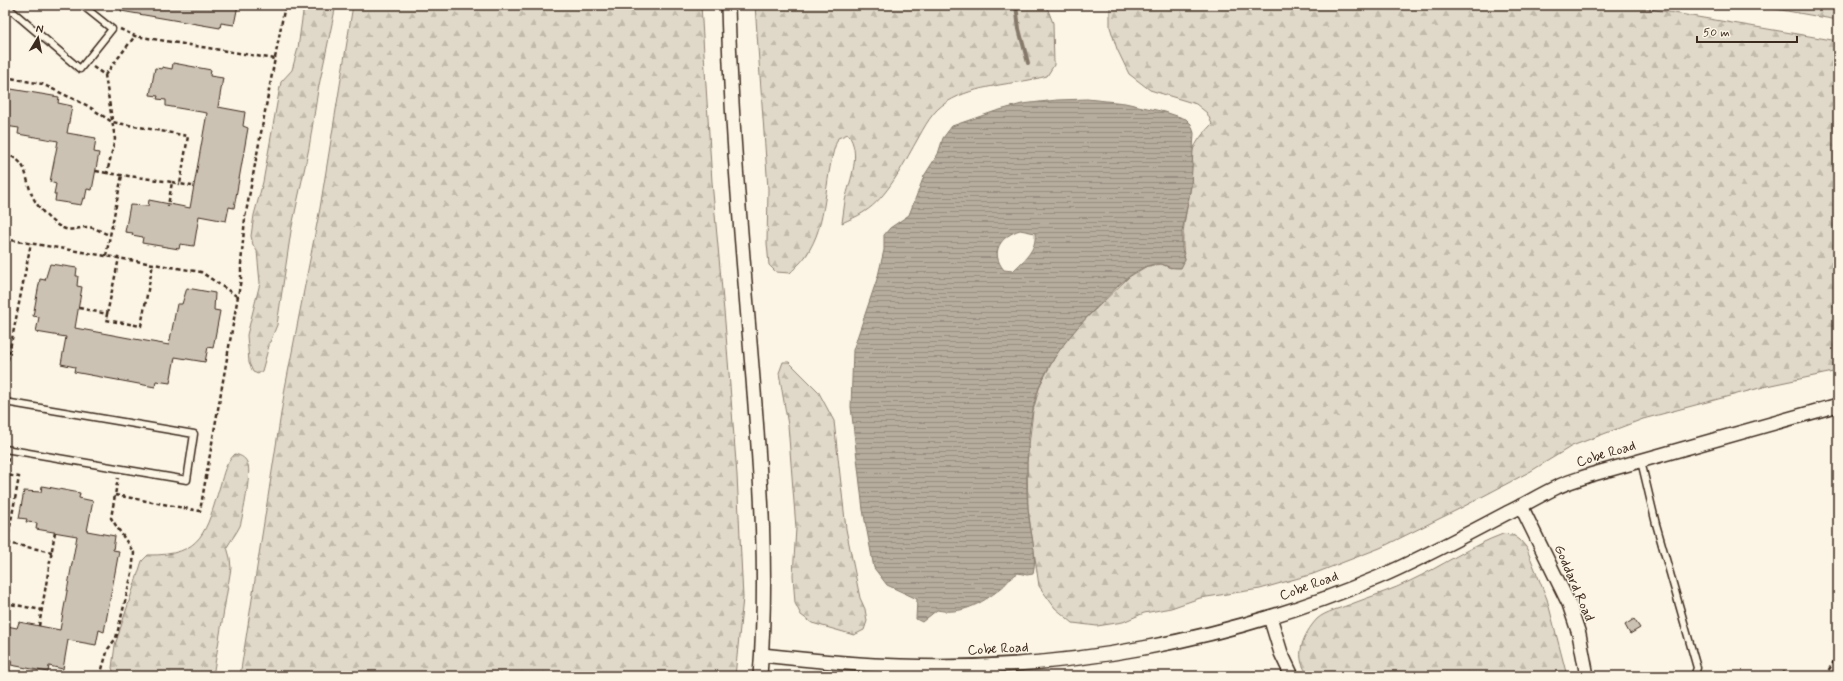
<svg xmlns="http://www.w3.org/2000/svg" width="1843" height="681" viewBox="0 0 1843 681" font-family="Mynerve,sans-serif">
<style>
.forest{fill:url(#forest-firs);stroke:#8e8173}
.water{fill:url(#water-rules);stroke:#85796b;fill-rule:evenodd}
.lines{fill:none;stroke-linecap:round;stroke-linejoin:round}
.stream{stroke:#85796b;stroke-width:4}
.building{fill:#ccc2b3;stroke:#3b2a1e}
.service-casing{stroke:#3b2a1e;stroke-width:9}
.minor-casing{stroke:#3b2a1e;stroke-width:16}
.path{stroke:#3b2a1e;stroke-width:2.5;stroke-dasharray:4 3;stroke-linecap:butt}
.service{stroke:#fcf5e5;stroke-width:6}
.minor{stroke:#fcf5e5;stroke-width:13}
.labels{text-anchor:middle;dominant-baseline:central;stroke-width:3;stroke-linejoin:round;paint-order:stroke}
.street-label{font-size:14px;fill:#3b2a1e;stroke:#fcf5e5}
</style>
<defs>
<pattern id="forest-firs" width="22" height="20" patternUnits="userSpaceOnUse"><rect width="22" height="20" fill="#e0d8c8"/><path d="M5 1l3.5 6h-7zM16 11l3.5 6h-7z" fill="#c1baab"/></pattern>
<pattern id="water-rules" width="6" height="5" patternUnits="userSpaceOnUse"><rect width="6" height="5" fill="#b7ad9e"/><path d="M0 2.5h6" fill="none" stroke="#968d80"/></pattern>
</defs>
<rect width="100%" height="100%" fill="#fcf5e5"/>
<filter id="ink" filterUnits="userSpaceOnUse"><feTurbulence type="fractalNoise" baseFrequency=".025" numOctaves="2"/><feDisplacementMap in="SourceGraphic" scale="8" xChannelSelector="R" yChannelSelector="G"/><feConvolveMatrix kernelMatrix="1 2 1 2 8 2 1 2 1" color-interpolation-filters="sRGB"/></filter>
<g filter="url(#ink)">
<!-- forest -->
<g class="forest">
<polygon points="304,5 336,5 318,90 309,148 291,231 277,325 270,342 262,371 258,374 253,372 249,363 247,335 260,283 257,251 253,245 251,236 254,215 263,182 279,92 281,82 292,70 298,48"/>
<polygon points="353,5 701,5 712,182 725,322 737,475 743,598 735,676 240,676 285,388 320,208"/>
<path d="M755,5H1046L1053,23L1054,65L1047,76C1014,85 976,84 947,102C932,111 925,126 916,142C903,165 887,198 864,212C857,217 850,219 842,223C843,216 844,208 845,201C850,179 862,154 848,134L838,138C824,172 829,216 810,249C806,258 797,266 790,273L776,272L769,265L767,243L768,189Z"/>
<path d="M1110,5H1627L1838,41V371L1771,385L1643,419L1572,446L1531,471L1457,510L1380,548L1313,574L1260,589L1200,598L1171,608L1144,613L1123,622L1097,626L1073,623L1055,608L1039,586L1028,509L1027,462L1033,411L1040,385L1058,351L1074,330L1129,277L1147,266L1161,264L1171,268L1185,260C1179,235 1187,212 1191,186C1192,176 1189,162 1192,152C1196,142 1204,132 1212,124L1207,113L1196,104L1150,90L1129,74L1117,49L1110,27Z"/>
<polygon points="1753,5 1838,5 1838,20"/>
<polygon points="783,362 789,362 818,391 834,421 846,529 860,598 865,609 867,621 864,630 854,635 812,623 801,615 795,603 793,575 796,528 788,425 779,373"/>
<path d="M235,454C242,456 246,458 248,465C251,474 243,516 240,526C236,534 231,540 227,547L230,558L231,568L213,676H115L112,668L115,645L142,561L148,555C203,556 206,531 220,486C224,472 225,464 235,454Z"/>
<path d="M1503,534L1513,535L1520,540L1526,547L1547,599L1567,676H1383L1380,672H1371L1365,676H1310C1292,659 1303,634 1317,619C1326,611 1342,608 1354,603C1372,596 1392,590 1410,581C1442,566 1470,546 1503,534Z"/>
</g>
<!-- water -->
<path class="water" d="M1087,99L1125,103L1165,112L1186,119L1191,124L1194,133L1191,186L1182,232V249L1185,260L1181,268C1177,268 1173,268 1169,267C1166,266 1163,264 1161,264C1138,261 1108,296 1093,311C1071,333 1052,357 1040,385C1027,417 1025,474 1028,508C1029,530 1038,552 1033,574L1027,575L1018,573C1008,579 1007,584 1000,589C981,604 961,615 937,610L922,622L916,619L917,599L887,585L874,568L863,510L851,407L853,350L878,276L884,250V235L890,228L909,215L924,176L938,154L943,138L952,126L996,111L1022,104L1057,100ZM1020,230L1035,233C1037,250 1024,260 1013,271L1004,270C989,252 1001,236 1020,230Z"/>
<g class="lines">
<!-- stream -->
<polyline class="stream" points="1016,5 1019,29 1028,63"/>
</g>
<!-- building -->
<g class="building">
<polygon points="121,5 238,5 234,25 221,23 220,28 121,11"/>
<polygon points="173,63 211,70 210,76 223,78 218,107 245,112 243,126 248,128 234,208 229,207 226,221 199,216 194,246 180,244 179,249 142,243 143,237 132,235 133,233 125,232 130,205 148,206 149,200 190,208 207,113 166,106 166,100 157,99 158,96 150,95 155,68 162,69 162,67 172,69"/>
<polygon points="5,88 59,97 58,103 72,106 67,133 96,138 94,152 99,153 92,190 87,189 85,199 83,198 81,205 55,201 56,194 54,194 56,184 50,182 58,141 18,134 19,128 5,126"/>
<polygon points="50,264 77,268 76,276 78,276 77,286 82,287 75,328 129,338 169,345 177,304 182,304 187,288 215,293 214,310 220,311 213,348 208,347 205,362 175,357 170,383 156,381 155,387 74,372 75,367 61,364 66,337 36,332 39,317 33,316 40,279 45,280"/>
<polygon points="42,486 80,493 79,498 93,501 87,531 115,536 113,550 119,551 104,632 99,630 96,645 68,640 63,669 49,666 48,672 11,665 12,660 5,659 5,628 7,629 7,626 17,628 19,622 60,630 77,536 36,529 37,523 26,522 27,519 19,518 24,491 41,492"/>
<polygon points="1634,619 1640,628 1630,634 1625,625"/>
</g>
<g class="lines">
<defs>
<g id="service">
<polyline points="5,5 80,69 112,29 82,5"/>
<polyline points="5,402 194,434 187,480 5,449"/>
<polyline points="1641,461 1656,524 1697,668 1694,676"/>
</g>
<g id="minor">
<path d="M728,5C731,130 743,255 753,379C761,478 768,577 760,676"/>
<polyline points="1521,506 1569,604 1579,634 1587,676"/>
<polyline points="1270,617 1281,653 1292,676"/>
<path d="M762,655C808,660 854,665 900,666C1064,672 1229,641 1379,577C1423,558 1465,535 1507,513C1524,505 1540,495 1557,487C1567,482 1579,479 1590,475L1838,405"/>
</g>
</defs>
<!-- service casing -->
<use href="#service" class="service-casing"/>
<!-- minor casing -->
<use href="#minor" class="minor-casing"/>
<!-- path -->
<g class="path">
<polyline points="120,29 135,36 275,59"/>
<polyline points="93,67 105,75 115,139 107,173 172,182 168,206"/>
<polyline points="105,75 135,36"/>
<polyline points="5,77 42,84 88,106 112,122 188,136 180,184 192,186"/>
<path d="M5,154C29,161 24,176 32,195C37,207 51,223 63,228C72,232 79,227 87,227C95,227 103,233 110,235"/>
<polyline points="96,171 107,173"/>
<polyline points="172,182 180,184"/>
<polyline points="5,239 201,272 238,297"/>
<polyline points="106,256 122,175"/>
<polyline points="79,308 107,314 106,320 141,326 153,264"/>
<polyline points="107,314 119,258"/>
<polyline points="5,374 31,243"/>
<polyline points="115,495 200,511 241,279 241,264 245,218 285,5"/>
<polyline points="7,543 52,552"/>
<polyline points="5,554 19,477 6,475 8,458"/>
<polyline points="5,603 42,610"/>
<polyline points="39,626 55,532"/>
<polyline points="1783,672 1790,676"/>
<polyline points="100,676 108,649 116,638 121,618 132,573 134,553 111,518 118,478"/>
<polyline points="1825,676 1836,658"/>
</g>
<!-- service -->
<use href="#service" class="service"/>
<!-- minor -->
<use href="#minor" class="minor"/>
</g>
</g>
<g class="labels">
<!-- street labels -->
<g class="street-label">
<text transform="translate(1606 454) rotate(-17)">Cobe Road</text>
<text transform="translate(1574 583) rotate(67)">Goddard Road</text>
<text transform="translate(1309 586) rotate(-20)">Cobe Road</text>
<text transform="translate(998 649) rotate(-3)">Cobe Road</text>
</g>
</g>
<!-- margin -->
<rect width="1843" height="681" fill="none" stroke="#fcf5e5" stroke-width="20"/>
<rect x="10" y="10" width="1823" height="661" fill="none" stroke="#3b2a1e" stroke-width="1.5" filter="url(#ink)"/>
<!-- north arrow -->
<g transform="translate(38 38) rotate(10)" stroke="#fcf5e5" stroke-width="3" paint-order="stroke">
<path d="M0-3L7 15L0 10L-7 15Z" fill="#3b2a1e"/>
<text y="-6" font-size="11" font-weight="bold" text-anchor="middle" fill="#3b2a1e">N</text>
</g>
<!-- scale -->
<path d="M1697 36v6h100v-6" fill="none" stroke="#3b2a1e" stroke-width="2"/>
<text x="1703" y="36" font-size="12" fill="#3b2a1e" stroke="#fcf5e5" stroke-width="3" paint-order="stroke">50 m</text>
</svg>
